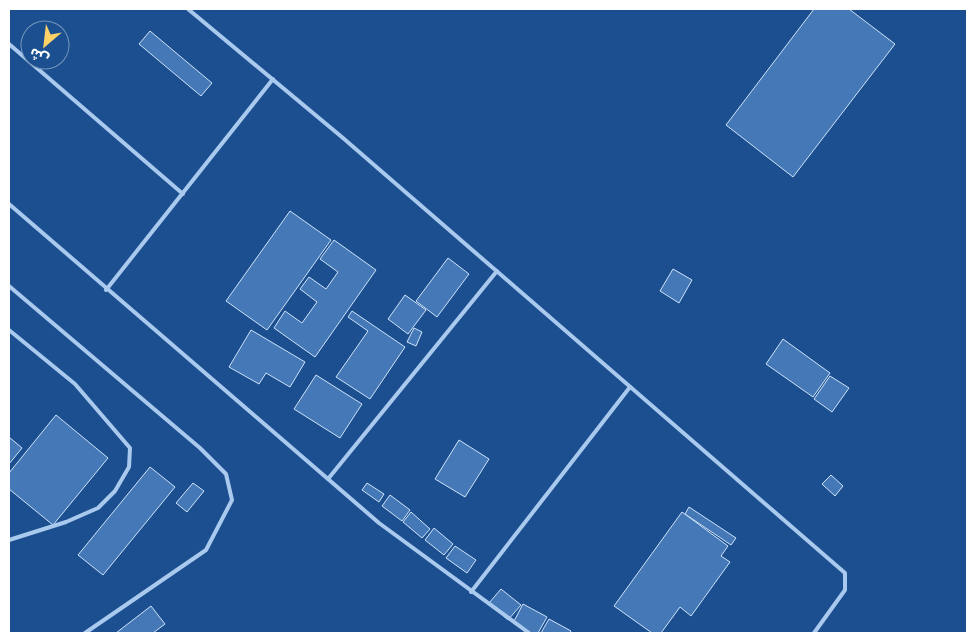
<svg xmlns="http://www.w3.org/2000/svg" width="976" height="642" viewBox="0 0 976 642" font-family="Manrope,'Noto Sans Arabic',sans-serif">
<style>
.building{fill:#4478b7;stroke:#cfe3fa}
.lines{fill:none;stroke-linecap:round;stroke-linejoin:round}
.service{stroke:#a9c9ee;stroke-width:4}
</style>
<rect width="100%" height="100%" fill="#1b4f8f"/>
<!-- building -->
<g class="building">
<polygon points="814,9 849,9 895,44 793,177 726,125"/>
<polygon points="150,31 212,83 201,96 139,44"/>
<polygon points="290,211 331,240 267,330 226,301"/>
<polygon points="334,240 376,270 315,357 274,328 285,311 302,323 317,302 300,289 309,277 326,289 338,272 320,259"/>
<polygon points="448,258 469,274 437,317 416,301"/>
<polygon points="673,269 692,280 679,303 660,291"/>
<polygon points="405,295 426,310 408,334 388,319"/>
<polygon points="352,311 405,347 370,399 336,377 368,331 348,317"/>
<polygon points="414,328 422,332 416,346 407,342"/>
<polygon points="251,330 305,362 290,387 266,373 259,384 229,367"/>
<polygon points="783,339 830,373 813,397 766,364"/>
<polygon points="316,375 362,404 340,438 294,409"/>
<polygon points="830,376 849,388 832,412 814,399"/>
<polygon points="56,415 108,458 53,525 9,489 9,473"/>
<polygon points="9,437 22,448 9,464"/>
<polygon points="459,440 489,459 465,497 435,479"/>
<polygon points="150,467 175,487 103,575 78,555"/>
<polygon points="831,475 843,486 835,496 822,484"/>
<polygon points="193,483 204,491 187,512 176,503"/>
<polygon points="367,483 384,494 379,502 362,490"/>
<polygon points="390,495 410,510 402,521 382,506"/>
<polygon points="689,507 736,538 731,545 685,514"/>
<polygon points="411,512 430,529 422,538 403,522"/>
<polygon points="682,512 728,546 721,556 730,562 691,616 680,607 661,633 652,633 614,606"/>
<polygon points="434,528 453,544 444,555 425,540"/>
<polygon points="455,546 476,560 467,573 446,558"/>
<polygon points="501,589 521,605 508,620 489,603"/>
<polygon points="523,604 547,617 538,633 531,633 513,623"/>
<polygon points="151,606 165,624 153,633 116,633"/>
<polygon points="549,619 571,631 570,633 541,633"/>
</g>
<g class="lines">
<!-- service -->
<g class="service">
<polyline points="188,9 343,138 845,573 845,590 814,633"/>
<polyline points="9,44 183,194"/>
<polyline points="9,204 379,523 529,633"/>
<polyline points="9,286 200,448 226,474 232,500 206,550 85,633"/>
<polyline points="106,290 273,79"/>
<polyline points="9,330 75,384 130,448 129,467 115,491 98,508 66,522 9,540"/>
<polyline points="328,479 497,271"/>
<polyline points="471,592 630,387"/>
</g>
</g>
<!-- border -->
<rect width="976" height="642" fill="none" stroke="#ffffff" stroke-width="20"/>
<!-- north arrow -->
<g transform="translate(45 45) rotate(208)"><circle r="24" fill="#1b4f8f" stroke="#7695bc"/>
<path d="M0-4L9 19L0 12L-9 19Z" fill="#ffd166"/>
<text y="-8" font-size="14" font-weight="bold" text-anchor="middle" fill="#ffffff">ش</text>
</g>
</svg>
